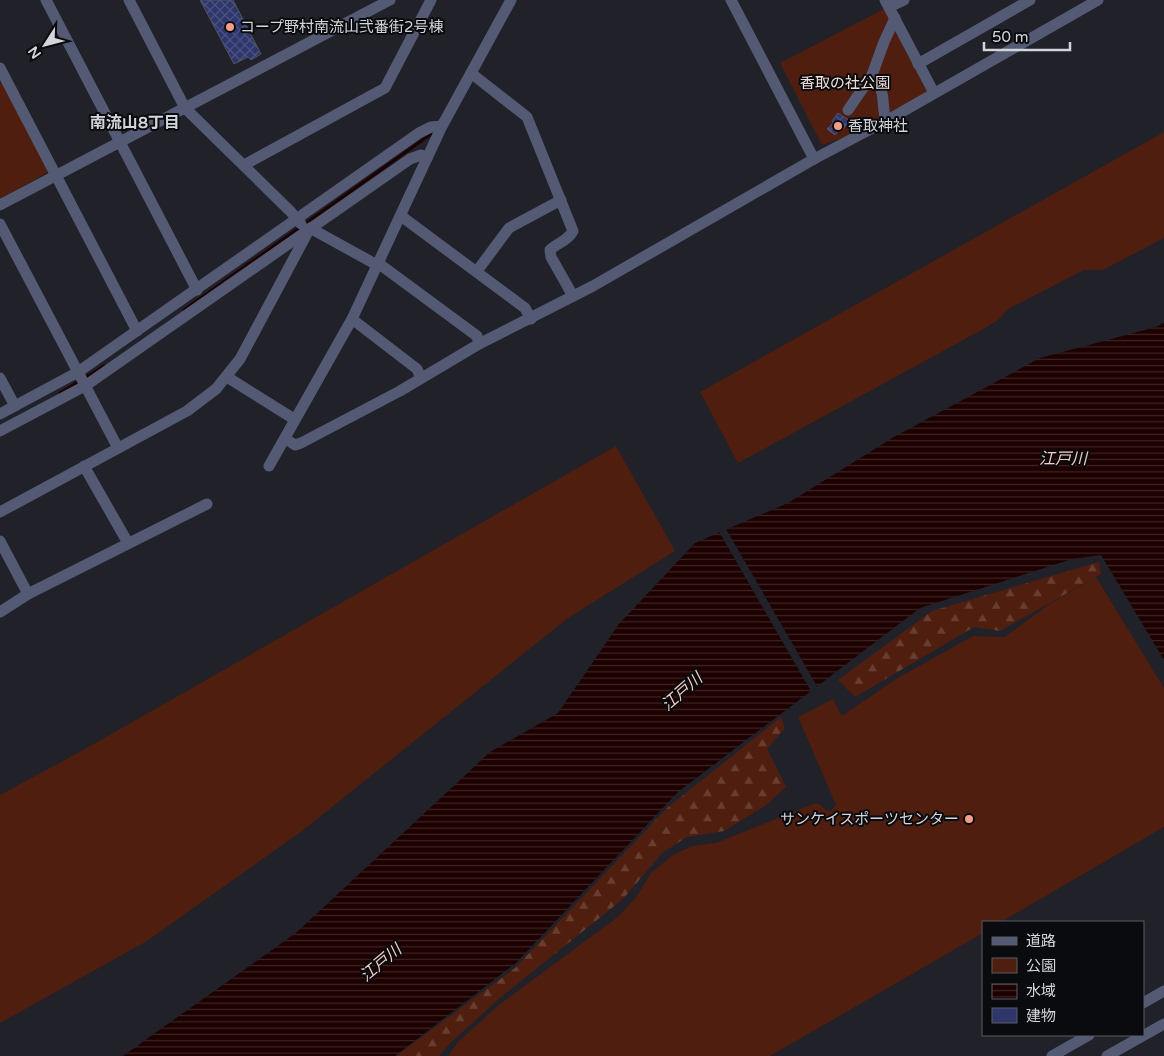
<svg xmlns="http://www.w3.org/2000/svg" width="1164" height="1056" viewBox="0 0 1164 1056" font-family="'Varela Round','Noto Sans JP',sans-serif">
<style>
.forest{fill:url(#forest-firs)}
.green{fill:#501e0e}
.water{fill:url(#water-rules)}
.pier{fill:#202129}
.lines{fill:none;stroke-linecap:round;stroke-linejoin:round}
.stream{stroke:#1d0000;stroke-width:3}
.building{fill:url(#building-cross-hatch);stroke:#52545d}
.street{stroke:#545a74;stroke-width:11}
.poi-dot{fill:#f39f85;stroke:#0a0b0e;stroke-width:2}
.labels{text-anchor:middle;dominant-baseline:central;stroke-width:4;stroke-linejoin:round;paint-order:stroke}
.poi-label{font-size:15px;fill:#d4d5db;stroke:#0a0b0e;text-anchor:start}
.park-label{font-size:15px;fill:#f4dfd8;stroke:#0a0b0e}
.neighbourhood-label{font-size:16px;font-weight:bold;fill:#d4d5db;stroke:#0a0b0e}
.water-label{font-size:16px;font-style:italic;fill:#f4ccc0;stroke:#0a0b0e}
</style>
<defs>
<pattern id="forest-firs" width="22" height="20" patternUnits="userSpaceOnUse" patternTransform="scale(1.25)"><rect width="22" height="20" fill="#501e0e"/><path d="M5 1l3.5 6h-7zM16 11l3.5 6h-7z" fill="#683e30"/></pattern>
<pattern id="water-rules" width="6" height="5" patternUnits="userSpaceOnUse" patternTransform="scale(1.25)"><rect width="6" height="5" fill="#1d0000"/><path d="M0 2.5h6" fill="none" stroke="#3d2425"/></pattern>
<pattern id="building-cross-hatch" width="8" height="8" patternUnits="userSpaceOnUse" patternTransform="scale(1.25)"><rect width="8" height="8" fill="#2e366c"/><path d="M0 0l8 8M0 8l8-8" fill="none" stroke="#4b5280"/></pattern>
</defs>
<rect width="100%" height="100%" fill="#202129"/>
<!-- forest -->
<g class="forest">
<polygon points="1099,562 1101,574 1000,631 974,627 855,697 838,680 932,611"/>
<polygon points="781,717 785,728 767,749 786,787 765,806 724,831 687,837 662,853 623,899 501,997 450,1043 439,1056 396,1056 515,968 667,808"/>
</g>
<!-- green -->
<g class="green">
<polygon points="884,9 927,92 845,137 822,145 780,63"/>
<polygon points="2,82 48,172 0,199 0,84"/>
<polygon points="1164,132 1164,238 1103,270 1084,270 1008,309 998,320 987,327 738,463 700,392"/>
<polygon points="616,446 675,551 568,618 302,831 147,941 0,1023 0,795 85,749"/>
<polygon points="1096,577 1164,688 1164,827 1001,922 983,922 983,933 770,1056 448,1056 458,1042 499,1005 619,916 637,896 651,873 673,855 692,846 716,843 816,803 821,805 826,811 831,811 836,805 798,717 833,699 842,716 896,679 973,636 1005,637 1048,605"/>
</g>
<!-- water -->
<polygon class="water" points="1164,323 1164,660 1101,555 1072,559 920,608 678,792 516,963 395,1056 123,1056 297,932 490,752 558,713 619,624 695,543 788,503 894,437 1040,358 1156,327"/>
<!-- pier -->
<polygon class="pier" points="725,527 818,688 812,693 718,530"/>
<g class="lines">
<!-- stream -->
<g class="stream">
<polyline points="184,310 431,134"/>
<polyline points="60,393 104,366"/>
</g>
</g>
<!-- building -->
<g class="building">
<polygon points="200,0 233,0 261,54 251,60 248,57 234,64"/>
<polygon points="838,113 850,121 842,130 840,129 835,135 827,129 833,123 832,121"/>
</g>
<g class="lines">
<!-- street -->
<g class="street">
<polyline points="46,0 197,290"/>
<polyline points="129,0 185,108 291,212 301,224"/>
<polyline points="731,0 814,159"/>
<polyline points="885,0 934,93"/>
<polyline points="889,7 904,0"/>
<polyline points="918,64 1030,0"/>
<polyline points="0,68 137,331"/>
<path d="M471,73L527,117L573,231C567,242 558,242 550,250L551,257L573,296"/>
<path d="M872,75C888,94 880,100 886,121"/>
<polyline points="848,110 872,75 884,42 895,18"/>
<polyline points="244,165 385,88 431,0"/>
<polyline points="0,205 390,0"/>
<polyline points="401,216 525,308 531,319"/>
<polyline points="0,224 118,448"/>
<polyline points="378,263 477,336 479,344"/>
<polyline points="477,271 509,228 561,200"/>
<polyline points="352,319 417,369 421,378"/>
<polyline points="227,377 294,419"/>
<polyline points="0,378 15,406"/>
<polyline points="0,414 78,372 419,133 431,127 442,126"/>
<polyline points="0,431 85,386 410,159 421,155 427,158"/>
<polyline points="286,439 295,445 301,443 400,391 479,344 593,286 814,159 886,121 1098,0"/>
<polyline points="84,466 128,543"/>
<polyline points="269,466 352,319 442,126 511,0"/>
<polyline points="0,512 187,411 216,389 240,359 310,228 377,265"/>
<polyline points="0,541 28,594"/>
<polyline points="0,612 28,594 207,504"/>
<polyline points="1143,1003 1164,991"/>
<polyline points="1052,1056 1089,1035"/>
<polyline points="1107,1056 1164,1024"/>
</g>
</g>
<!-- markers -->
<g class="poi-dot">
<circle cx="230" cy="27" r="5"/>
<circle cx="838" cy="126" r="5"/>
<circle cx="969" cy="819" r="5"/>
</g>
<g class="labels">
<!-- poi labels -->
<g class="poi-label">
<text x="240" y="27">コープ野村南流山弐番街2号棟</text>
<text x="848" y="126">香取神社</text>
<text x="959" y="819" text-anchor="end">サンケイスポーツセンター</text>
</g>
<!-- park labels -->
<g class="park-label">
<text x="845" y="83">香取の社公園</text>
</g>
<!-- neighbourhood labels -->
<g class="neighbourhood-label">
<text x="135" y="123">南流山8丁目</text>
</g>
<!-- water labels -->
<g class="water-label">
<text x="1063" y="459">江戸川</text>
<text transform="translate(682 692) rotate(-41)">江戸川</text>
<text transform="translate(381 963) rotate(-40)">江戸川</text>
</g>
</g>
<!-- legend -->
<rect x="982" y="921" width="162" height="115" fill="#0a0b0e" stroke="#5b5c60"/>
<rect x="992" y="937" width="25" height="8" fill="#545a74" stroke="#5b5c60"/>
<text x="1026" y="946" font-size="15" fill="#d4d5db">道路</text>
<rect x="992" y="958" width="25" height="15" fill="#501e0e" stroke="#5b5c60"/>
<text x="1026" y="971" font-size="15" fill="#d4d5db">公園</text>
<rect x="992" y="984" width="25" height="15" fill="url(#water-rules)" stroke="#5b5c60"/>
<text x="1026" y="996" font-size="15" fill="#d4d5db">水域</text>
<rect x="992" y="1008" width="25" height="15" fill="#2e366c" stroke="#5b5c60"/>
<text x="1026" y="1021" font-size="15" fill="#d4d5db">建物</text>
<!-- north arrow -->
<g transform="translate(45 45) rotate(234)" stroke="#0a0b0e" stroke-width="4" paint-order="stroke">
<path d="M0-4L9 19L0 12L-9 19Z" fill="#d4d5db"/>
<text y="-8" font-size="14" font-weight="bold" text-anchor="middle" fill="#d4d5db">N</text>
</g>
<!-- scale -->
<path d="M984 42v8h86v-8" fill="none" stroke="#d4d5db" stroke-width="2.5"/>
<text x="992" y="42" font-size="15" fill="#d4d5db" stroke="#0a0b0e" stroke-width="4" paint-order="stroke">50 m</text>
</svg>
